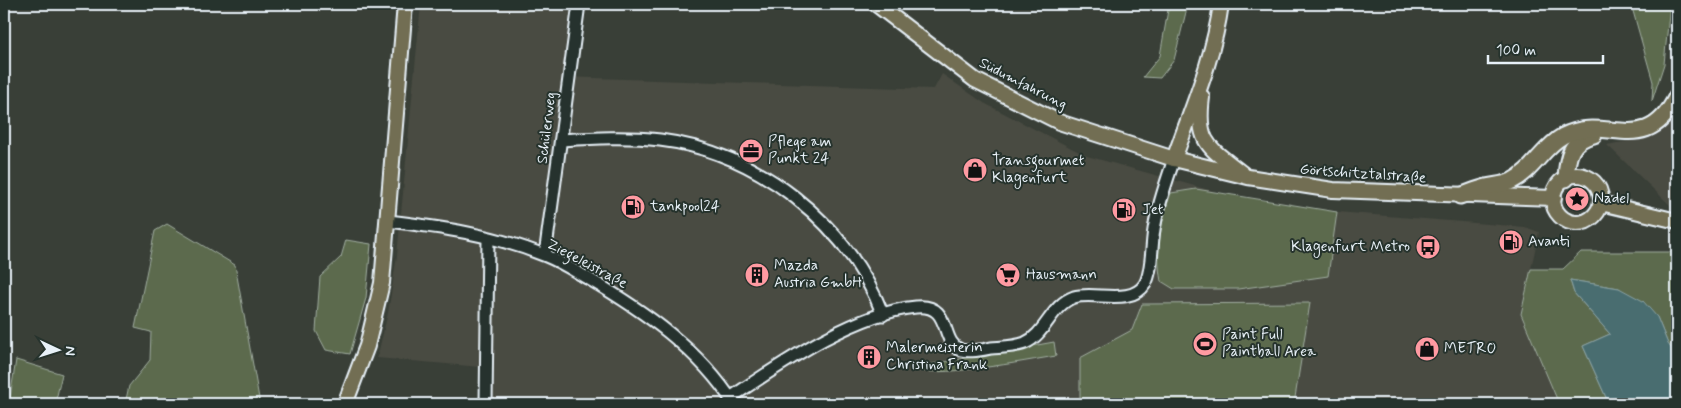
<svg xmlns="http://www.w3.org/2000/svg" width="1681" height="408" viewBox="0 0 1681 408" font-family="Mynerve,sans-serif">
<style>
.built{fill:#494b42}
.green{fill:#5b6b4d;stroke:#a2aea2}
.water{fill:#4a6d70;stroke:#89a2a6}
.lines{fill:none;stroke-linecap:round;stroke-linejoin:round}
.minor-casing{stroke:#e8f1f8;stroke-width:15}
.major-casing{stroke:#e8f1f8;stroke-width:18}
.highway-casing{stroke:#e8f1f8;stroke-width:19}
.minor{stroke:#26332d;stroke-width:11}
.major{stroke:#726e52;stroke-width:14}
.highway{stroke:#726e52;stroke-width:15}
.labels{text-anchor:middle;dominant-baseline:central;stroke-width:4;stroke-linejoin:round;paint-order:stroke}
.street-label{font-size:15px;fill:#e8f1f8;stroke:#26332d}
.poi-label{font-size:15px;fill:#e8f1f8;stroke:#26332d;text-anchor:start}
</style>
<rect width="100%" height="100%" fill="#393f37"/>
<filter id="ink" filterUnits="userSpaceOnUse"><feTurbulence type="fractalNoise" baseFrequency=".02" numOctaves="2"/><feDisplacementMap in="SourceGraphic" scale="10" xChannelSelector="R" yChannelSelector="G"/><feConvolveMatrix kernelMatrix="1 2 1 2 8 2 1 2 1" color-interpolation-filters="sRGB"/></filter>
<g filter="url(#ink)">
<!-- built -->
<g class="built">
<polygon points="421,4 574,4 563,77 934,89 942,74 984,103 1087,156 1234,197 1337,212 1525,227 1539,232 1521,314 1559,404 492,404 492,368 377,358 388,313 397,256"/>
<polygon points="1677,112 1677,208 1672,207 1607,145 1638,139 1659,130 1673,119"/>
</g>
<!-- green -->
<g class="green">
<polygon points="1169,4 1188,4 1174,60 1160,78 1143,77 1160,56"/>
<polygon points="1631,4 1670,4 1664,64 1652,101 1653,82"/>
<path d="M1196,189L1337,212L1328,276L1238,289H1174L1161,281C1155,252 1161,221 1171,193Z"/>
<polygon points="167,224 235,265 260,404 125,404 129,386 150,360 151,332 135,328 155,231"/>
<polygon points="346,240 371,244 366,298 350,354 326,350 316,331 320,277 341,257"/>
<polygon points="1581,252 1677,252 1677,356 1668,344 1657,317 1619,288 1570,280 1574,293 1610,334 1583,346 1609,404 1559,404 1521,314 1531,269 1563,269"/>
<polygon points="1310,303 1294,404 1080,404 1080,358 1132,330 1142,304"/>
<path d="M1054,342L1056,356C1030,360 929,380 911,368Z"/>
<polygon points="16,360 62,374 55,404 9,404"/>
</g>
<!-- water -->
<polygon class="water" points="1570,280 1619,288 1643,301 1657,317 1668,344 1677,356 1677,404 1609,404 1583,346 1610,334 1574,293"/>
<g class="lines">
<defs>
<g id="minor">
<path d="M561,140C594,138 627,136 660,140C758,152 848,223 883,315"/>
<path d="M387,221C441,227 495,235 546,256C561,262 575,271 589,279C644,311 700,350 734,404"/>
<polyline points="545,255 579,4"/>
<path d="M730,398C781,364 854,313 916,307C953,303 939,343 961,350C968,352 983,350 991,348C1001,347 1015,347 1025,343C1046,334 1051,305 1074,297C1094,291 1132,306 1145,284C1153,271 1151,240 1155,224C1159,202 1167,180 1174,159"/>
<polyline points="486,404 488,238"/>
</g>
<g id="major">
<polyline points="876,4 975,80 1059,122 1174,159 1248,177 1333,190 1554,198"/>
<path d="M1202,97C1196,144 1209,147 1243,174"/>
<path d="M1174,159C1192,108 1214,57 1221,4"/>
<circle cx="1577" cy="199" r="24"/>
<polyline points="1601,203 1677,221"/>
<polyline points="345,404 367,346 382,283 405,4"/>
</g>
<g id="highway">
<path d="M1566,179C1567,157 1570,140 1594,135"/>
<path d="M1460,196C1469,193 1477,189 1486,187C1494,185 1504,185 1512,181C1533,171 1543,147 1563,136C1606,113 1646,160 1677,96"/>
</g>
</defs>
<!-- minor casing -->
<use href="#minor" class="minor-casing"/>
<!-- major casing -->
<use href="#major" class="major-casing"/>
<!-- highway casing -->
<use href="#highway" class="highway-casing"/>
<!-- minor -->
<use href="#minor" class="minor"/>
<!-- major -->
<use href="#major" class="major"/>
<!-- highway -->
<use href="#highway" class="highway"/>
</g>
</g>
<!-- icons -->
<defs>
<symbol id="office-disc" viewBox="-11 -11 22 22"><circle r="9.5" fill="#ff9aa2" stroke="#26332d"/><path d="M-6-3h4V-5.5h4V-3h4V5H-6ZM-1-4.5V-3h2v-1.5ZM-6 0V1H6V0Z" fill="#111"/></symbol>
<symbol id="shop-disc" viewBox="-11 -11 22 22"><circle r="9.5" fill="#ff9aa2" stroke="#26332d"/><path d="M-5-2.5h2.3a2.7 3.5 0 0 1 5.4 0H5L5.5 6h-11ZM-1.5-2.5h3a1.5 2.3 0 0 0-3 0Z" fill="#111"/></symbol>
<symbol id="sight-disc" viewBox="-11 -11 22 22"><circle r="9.5" fill="#ff9aa2" stroke="#26332d"/><path d="M0-6L1.8-2.2L6-1.7L2.9 1.2L3.7 5.4L0 3.3L-3.7 5.4L-2.9 1.2L-6-1.7L-1.8-2.2Z" fill="#111"/></symbol>
<symbol id="fuel-disc" viewBox="-11 -11 22 22"><circle r="9.5" fill="#ff9aa2" stroke="#26332d"/><path d="M-5.5-6h7V0h2V4h1.3V-2.5L3-4.5l.8-.8L6-3V5H2.5V1h-1V6h-7ZM-4.2-4.7v3.2H.2V-4.7Z" fill="#111"/></symbol>
<symbol id="bus-disc" viewBox="-11 -11 22 22"><circle r="9.5" fill="#ff9aa2" stroke="#26332d"/><path d="M-5-6H5V4H4V6H2V4H-2V6H-4V4H-5ZM-3.5-4V0h7V-4ZM-3.5 1.2v1.5H-2V1.2ZM2 1.2v1.5H3.5V1.2Z" fill="#111"/></symbol>
<symbol id="building-disc" viewBox="-11 -11 22 22"><circle r="9.5" fill="#ff9aa2" stroke="#26332d"/><path d="M-4-6H4V6H1V3H-1V6H-4ZM-2.5-4.3h1.7v1.8h-1.7ZM.8-4.3h1.7v1.8H.8ZM-2.5-1h1.7V.8h-1.7ZM.8-1h1.7V.8H.8Z" fill="#111"/></symbol>
<symbol id="supermarket-disc" viewBox="-11 -11 22 22"><circle r="9.5" fill="#ff9aa2" stroke="#26332d"/><path d="M-6-5.5h2.5l.6 2H6L4.5 2H-2.5L-4.4-4H-6ZM-1.5 3.2a1.3 1.3 0 1 0 .1 0ZM3 3.2a1.3 1.3 0 1 0 .1 0Z" fill="#111"/></symbol>
<symbol id="stadium-disc" viewBox="-11 -11 22 22"><circle r="9.5" fill="#ff9aa2" stroke="#26332d"/><path d="M0-5a6.5 5 0 1 0 0 10a6.5 5 0 1 0 0-10ZM-3.5-1.8h7v3.6h-7Z" fill="#111"/></symbol>
</defs>
<g fill-rule="evenodd">
<use href="#office-disc" x="737" y="137" width="28" height="28"/>
<use href="#shop-disc" x="961" y="156" width="28" height="28"/>
<use href="#sight-disc" x="1563" y="185" width="28" height="28"/>
<use href="#fuel-disc" x="619" y="193" width="28" height="28"/>
<use href="#fuel-disc" x="1110" y="196" width="28" height="28"/>
<use href="#fuel-disc" x="1497" y="228" width="28" height="28"/>
<use href="#bus-disc" x="1414" y="233" width="28" height="28"/>
<use href="#building-disc" x="743" y="261" width="28" height="28"/>
<use href="#supermarket-disc" x="994" y="261" width="28" height="28"/>
<use href="#stadium-disc" x="1191" y="330" width="28" height="28"/>
<use href="#shop-disc" x="1413" y="335" width="28" height="28"/>
<use href="#building-disc" x="855" y="343" width="28" height="28"/>
</g>
<g class="labels">
<!-- street labels -->
<g class="street-label">
<text transform="translate(1023 84) rotate(27)">Südumfahrung</text>
<text transform="translate(547 128) rotate(-83)">Schülerweg</text>
<text transform="translate(1363 174) rotate(4)">Görtschitztalstraße</text>
<text transform="translate(587 264) rotate(28)">Ziegeleistraße</text>
</g>
<!-- poi labels -->
<g class="poi-label">
<text x="768" y="142">Pflege am<tspan x="768" dy="17">Punkt 24</tspan></text>
<text x="992" y="161">Transgourmet<tspan x="992" dy="17">Klagenfurt</tspan></text>
<text x="1594" y="199">Nadel</text>
<text x="650" y="207">tankpool24</text>
<text x="1142" y="210">Jet</text>
<text x="1528" y="242">Avanti</text>
<text x="1410" y="247" text-anchor="end">Klagenfurt Metro</text>
<text x="774" y="266">Mazda<tspan x="774" dy="17">Austria GmbH</tspan></text>
<text x="1026" y="275">Hausmann</text>
<text x="1222" y="335">Paint Full<tspan x="1222" dy="17">Paintball Area</tspan></text>
<text x="886" y="348">Malermeisterin<tspan x="886" dy="17">Christina Frank</tspan></text>
<text x="1444" y="349">METRO</text>
</g>
</g>
<!-- margin -->
<rect width="1681" height="408" fill="none" stroke="#26332d" stroke-width="20"/>
<rect x="10" y="10" width="1661" height="388" fill="none" stroke="#e8f1f8" stroke-width="2" filter="url(#ink)"/>
<!-- north arrow -->
<g transform="translate(58 350) rotate(94)" stroke="#26332d" stroke-width="4" paint-order="stroke">
<path d="M0-4L9 19L0 12L-9 19Z" fill="#e8f1f8"/>
<text y="-8" font-size="14" font-weight="bold" text-anchor="middle" fill="#e8f1f8">N</text>
</g>
<!-- scale -->
<path d="M1488 55v8h115v-8" fill="none" stroke="#e8f1f8" stroke-width="2.5"/>
<text x="1496" y="55" font-size="15" fill="#e8f1f8" stroke="#26332d" stroke-width="4" paint-order="stroke">100 m</text>
</svg>
